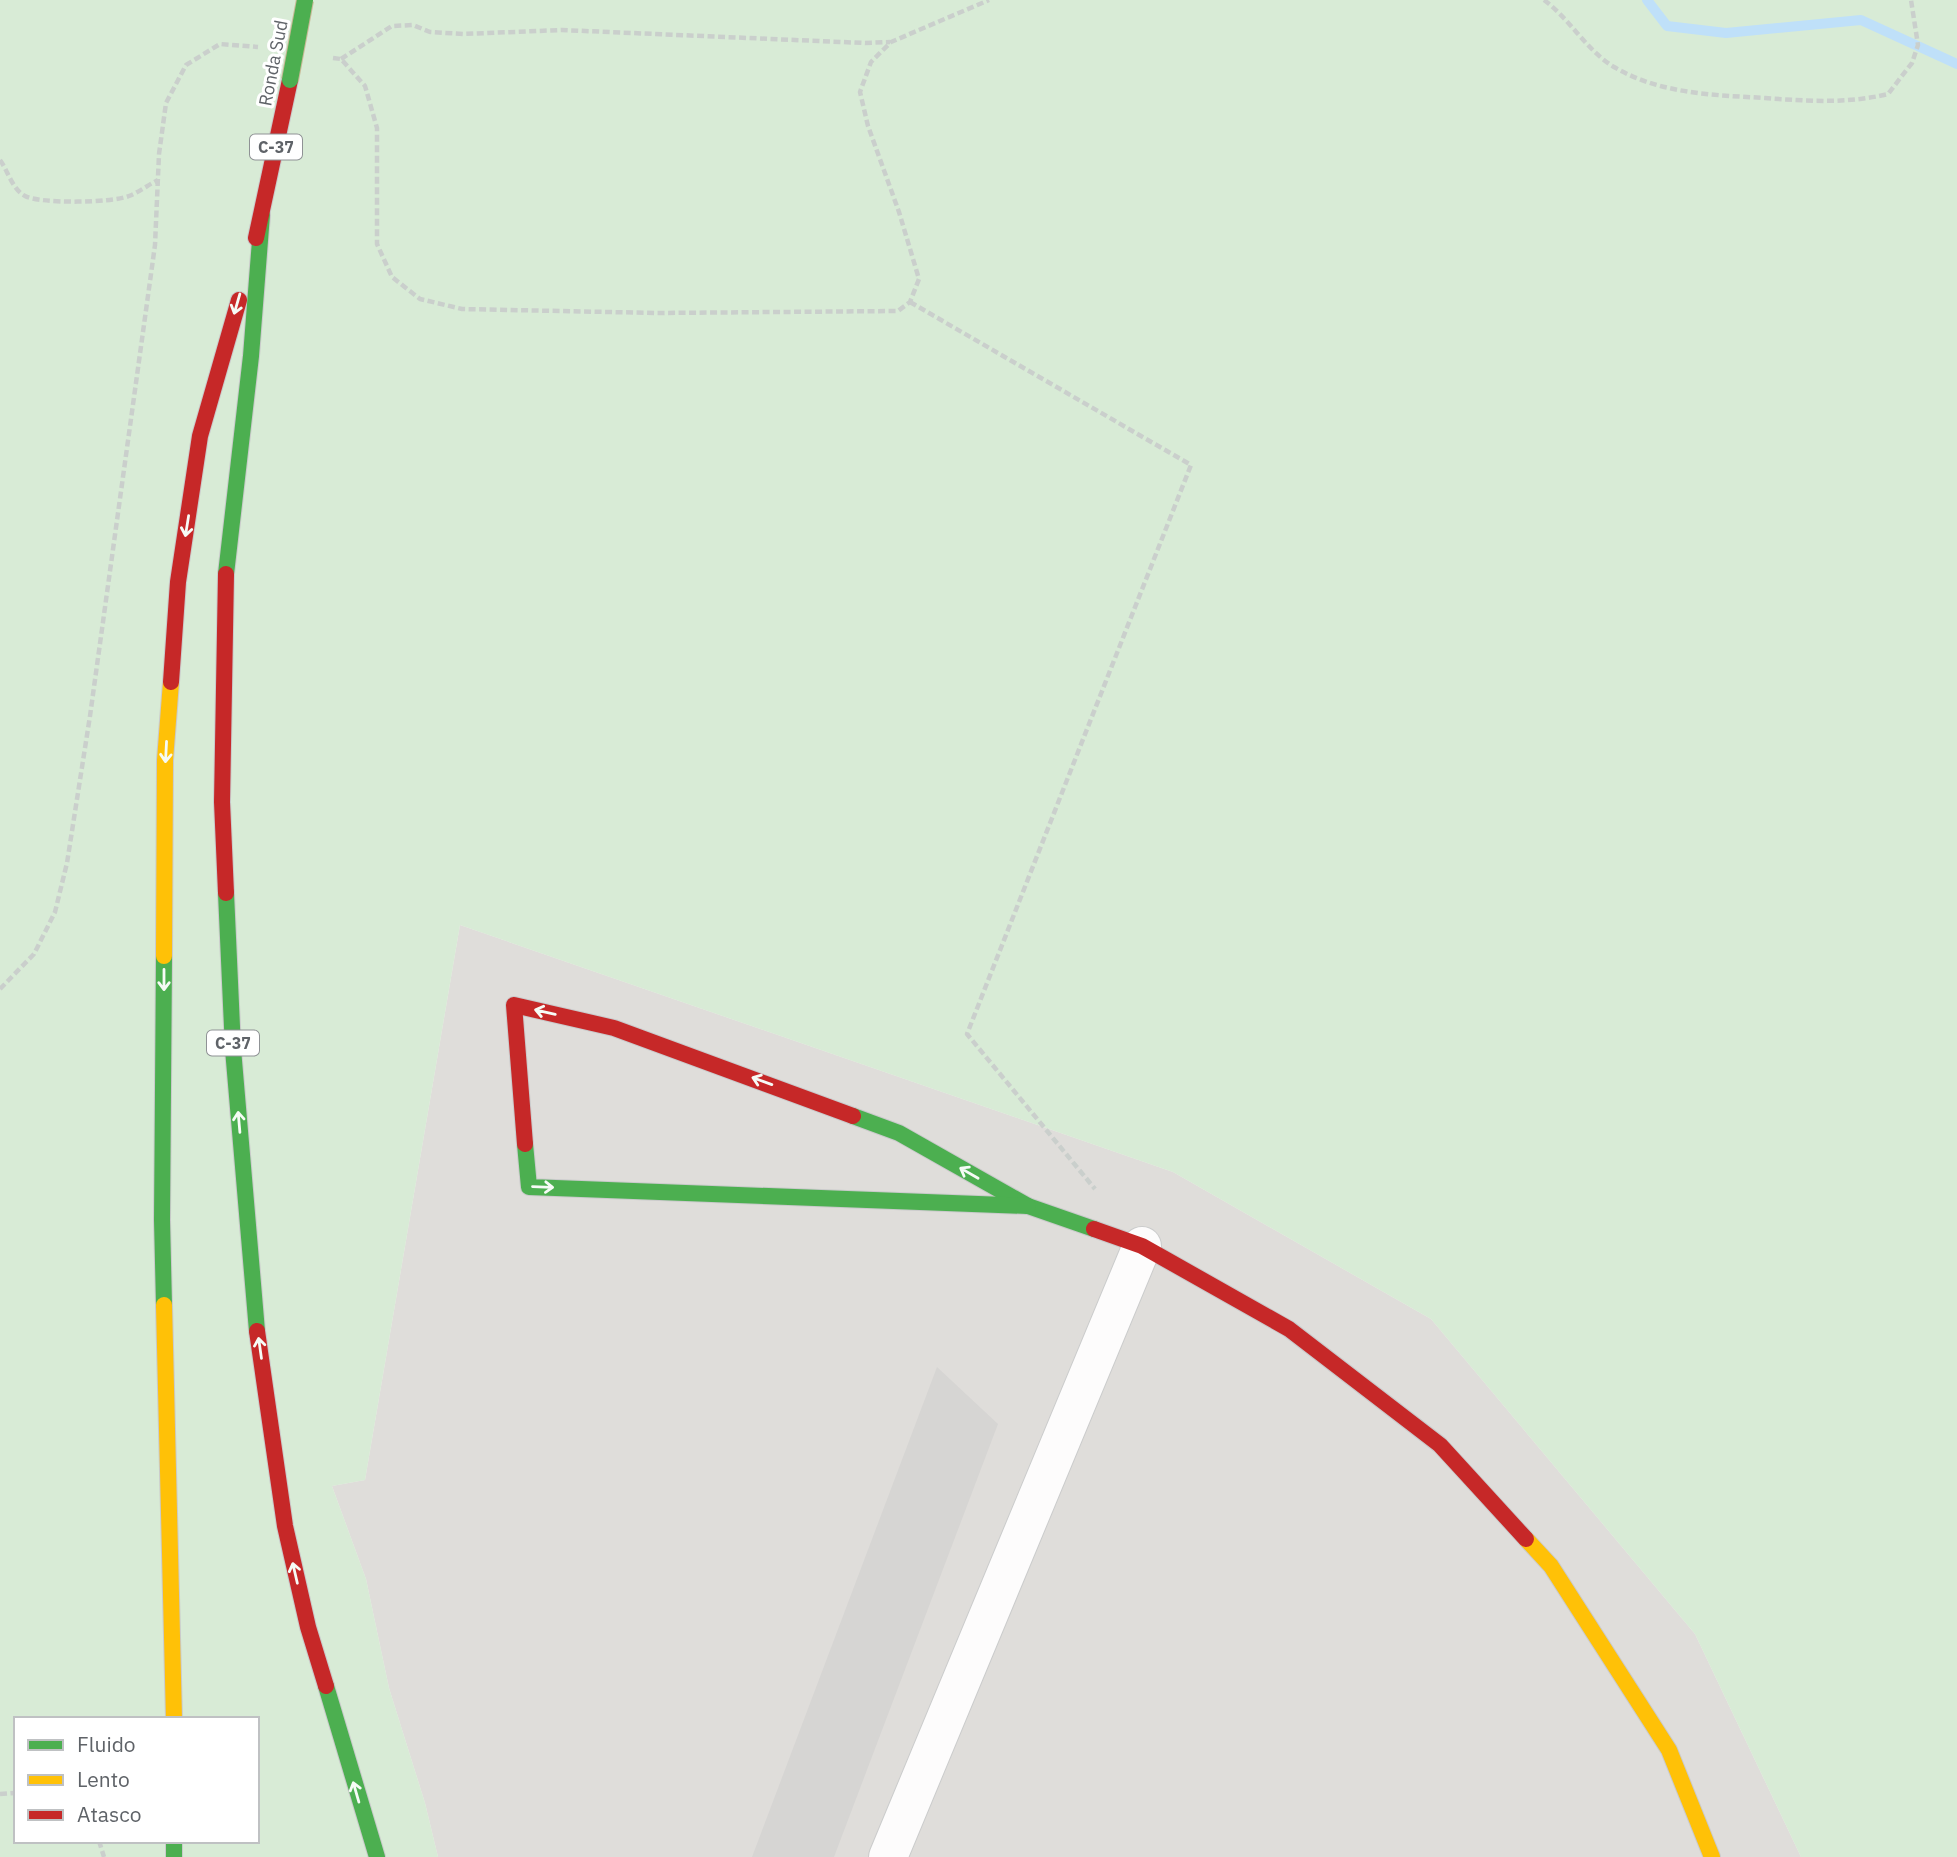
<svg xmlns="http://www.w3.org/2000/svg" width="1957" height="1857" viewBox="0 0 1957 1857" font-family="'IBM Plex Sans',sans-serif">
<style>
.industrial{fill:#dfddda}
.green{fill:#d8ebd6;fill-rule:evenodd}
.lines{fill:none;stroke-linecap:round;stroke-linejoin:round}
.stream{stroke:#bfe0f9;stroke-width:10}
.building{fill:#d6d5d3}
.street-casing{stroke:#cbcccc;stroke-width:40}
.fast-casing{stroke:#cacacb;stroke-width:18}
.slow-casing{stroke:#cacacb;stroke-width:18}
.jam-casing{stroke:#cacacb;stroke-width:18}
.path{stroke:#cacfcc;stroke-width:4.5;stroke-dasharray:7 3.5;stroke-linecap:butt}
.street{stroke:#fdfcfc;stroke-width:38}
.fast{stroke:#4caf50;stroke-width:16}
.slow{stroke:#ffc107;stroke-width:16}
.jam{stroke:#c62828;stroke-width:16}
.fast-bridge-casing{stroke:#c8b996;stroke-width:18;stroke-linecap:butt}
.fast-bridge{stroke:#4caf50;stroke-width:16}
.oneway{stroke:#f6fbf6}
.labels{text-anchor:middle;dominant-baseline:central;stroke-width:6;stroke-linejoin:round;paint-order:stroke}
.shield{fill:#fff;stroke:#8f9295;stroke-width:2}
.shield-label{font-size:16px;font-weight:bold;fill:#5f6368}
.street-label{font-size:18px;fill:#5f6368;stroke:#fff}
</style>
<rect width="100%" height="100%" fill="#efeeea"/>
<!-- industrial -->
<polygon class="industrial" points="460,925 1173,1172 1431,1319 1695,1634 1801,1857 438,1857 425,1803 389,1688 366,1579 332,1486 365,1480"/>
<!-- green -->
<path class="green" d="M0,0H1957V1857H1801L1695,1634L1431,1319L1173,1172L460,925L365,1480L332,1486L366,1579L389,1688L425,1803L438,1857H0ZM16,1719H257V1841H16Z"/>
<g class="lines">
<!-- stream -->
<polyline class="stream" points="1647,0 1667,26 1726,33 1861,20 1957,64"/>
</g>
<!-- building -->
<polygon class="building" points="937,1367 998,1424 834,1857 752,1857"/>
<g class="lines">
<defs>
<polyline id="street" points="888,1857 1142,1246"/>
<g id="fast">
<polyline points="226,574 251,356 262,215"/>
<polyline points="226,893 233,1049 257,1331"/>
<polyline points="164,956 162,1220 164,1305"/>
<polyline points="853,1116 899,1133 1028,1206 1094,1229"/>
<polyline points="525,1144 529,1187 1028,1206"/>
<polyline points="326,1686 377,1857"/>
<polyline points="174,1841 174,1857"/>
</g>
<g id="slow">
<polyline points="164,956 165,760 171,682"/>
<polyline points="164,1305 174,1719"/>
<polyline points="1526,1539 1551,1566 1669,1750 1712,1857"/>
</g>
<g id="jam">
<polyline points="256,238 290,80"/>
<polyline points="226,574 222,802 226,893"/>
<polyline points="171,682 178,582 200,436 239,300"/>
<polyline points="525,1144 514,1005 614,1028 853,1116"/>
<polyline points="1094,1229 1142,1246 1289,1329 1440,1445 1526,1539"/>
<polyline points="257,1331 285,1526 308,1627 326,1686"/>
</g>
</defs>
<!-- street casing -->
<use href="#street" class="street-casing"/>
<!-- fast casing -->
<use href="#fast" class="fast-casing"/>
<!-- slow casing -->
<use href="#slow" class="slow-casing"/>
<!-- jam casing -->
<use href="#jam" class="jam-casing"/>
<!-- path -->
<g class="path">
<path d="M1544,0C1570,19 1586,50 1614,67C1660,94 1713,95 1765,98C1807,101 1847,104 1888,94L1912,63L1918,45L1911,0"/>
<polyline points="333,58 341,59 365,86 377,128 377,244 392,277 420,299 462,309 657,313 898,311 910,302 919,279 899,212 868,126 860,92 871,62 891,42 989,0"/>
<polyline points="341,59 392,26 413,25 430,32 463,34 562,30 865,43 890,42"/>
<path d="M0,160C8,171 12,189 25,196C40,204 111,203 129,196C139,192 148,185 158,180"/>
<polyline points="910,302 1191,465 967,1034 1095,1189"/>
<polyline points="0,989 34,954 55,912 67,863 90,716 155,245 159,154 166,103 186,65 220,44 258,47"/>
<polyline points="0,1794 16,1793"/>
<polyline points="99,1841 104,1857"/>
</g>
<!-- street -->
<use href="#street" class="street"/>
<!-- fast -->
<use href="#fast" class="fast"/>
<!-- slow -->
<use href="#slow" class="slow"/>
<!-- jam -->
<use href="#jam" class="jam"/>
<defs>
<polyline id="fast-bridge" points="290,80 305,0"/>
</defs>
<!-- fast-bridge casing -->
<use href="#fast-bridge" class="fast-bridge-casing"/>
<!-- fast-bridge -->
<use href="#fast-bridge" class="fast-bridge"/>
</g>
<!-- one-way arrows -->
<defs><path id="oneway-shaft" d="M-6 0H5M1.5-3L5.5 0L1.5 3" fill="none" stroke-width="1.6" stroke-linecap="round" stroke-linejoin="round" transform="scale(1.75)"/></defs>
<g class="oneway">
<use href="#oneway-shaft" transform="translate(237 304) rotate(106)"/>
<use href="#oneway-shaft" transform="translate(187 526) rotate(99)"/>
<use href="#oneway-shaft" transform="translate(166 752) rotate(93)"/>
<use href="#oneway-shaft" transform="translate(164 980) rotate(90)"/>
<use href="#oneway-shaft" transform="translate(545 1012) rotate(-167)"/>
<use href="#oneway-shaft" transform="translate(762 1081) rotate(-160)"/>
<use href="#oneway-shaft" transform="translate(239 1122) rotate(-95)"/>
<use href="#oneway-shaft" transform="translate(969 1173) rotate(-150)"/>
<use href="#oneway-shaft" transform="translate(543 1187) rotate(2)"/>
<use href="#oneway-shaft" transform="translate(260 1348) rotate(-98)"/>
<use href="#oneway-shaft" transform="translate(295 1573) rotate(-103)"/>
<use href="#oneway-shaft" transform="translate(356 1792) rotate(-106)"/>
</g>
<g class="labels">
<!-- shield labels -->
<g class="shield">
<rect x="250" y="134.5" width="52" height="25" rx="5"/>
<rect x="207" y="1030.5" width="52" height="25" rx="5"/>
</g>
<g class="shield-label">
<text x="276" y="147">C-37</text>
<text x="233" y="1043">C-37</text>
</g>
<!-- street labels -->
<g class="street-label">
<text transform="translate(273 63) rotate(-79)">Ronda Sud</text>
</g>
</g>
<!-- legend -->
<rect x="14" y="1717" width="245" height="126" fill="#ffffff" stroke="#bfc1c3" stroke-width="2"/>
<rect x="28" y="1740" width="35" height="10" fill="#4caf50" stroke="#bfc1c3" stroke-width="2"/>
<text x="77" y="1752" font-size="21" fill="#5f6368">Fluido</text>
<rect x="28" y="1775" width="35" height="10" fill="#ffc107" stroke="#bfc1c3" stroke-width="2"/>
<text x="77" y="1787" font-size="21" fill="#5f6368">Lento</text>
<rect x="28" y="1810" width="35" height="10" fill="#c62828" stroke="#bfc1c3" stroke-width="2"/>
<text x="77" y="1822" font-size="21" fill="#5f6368">Atasco</text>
</svg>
